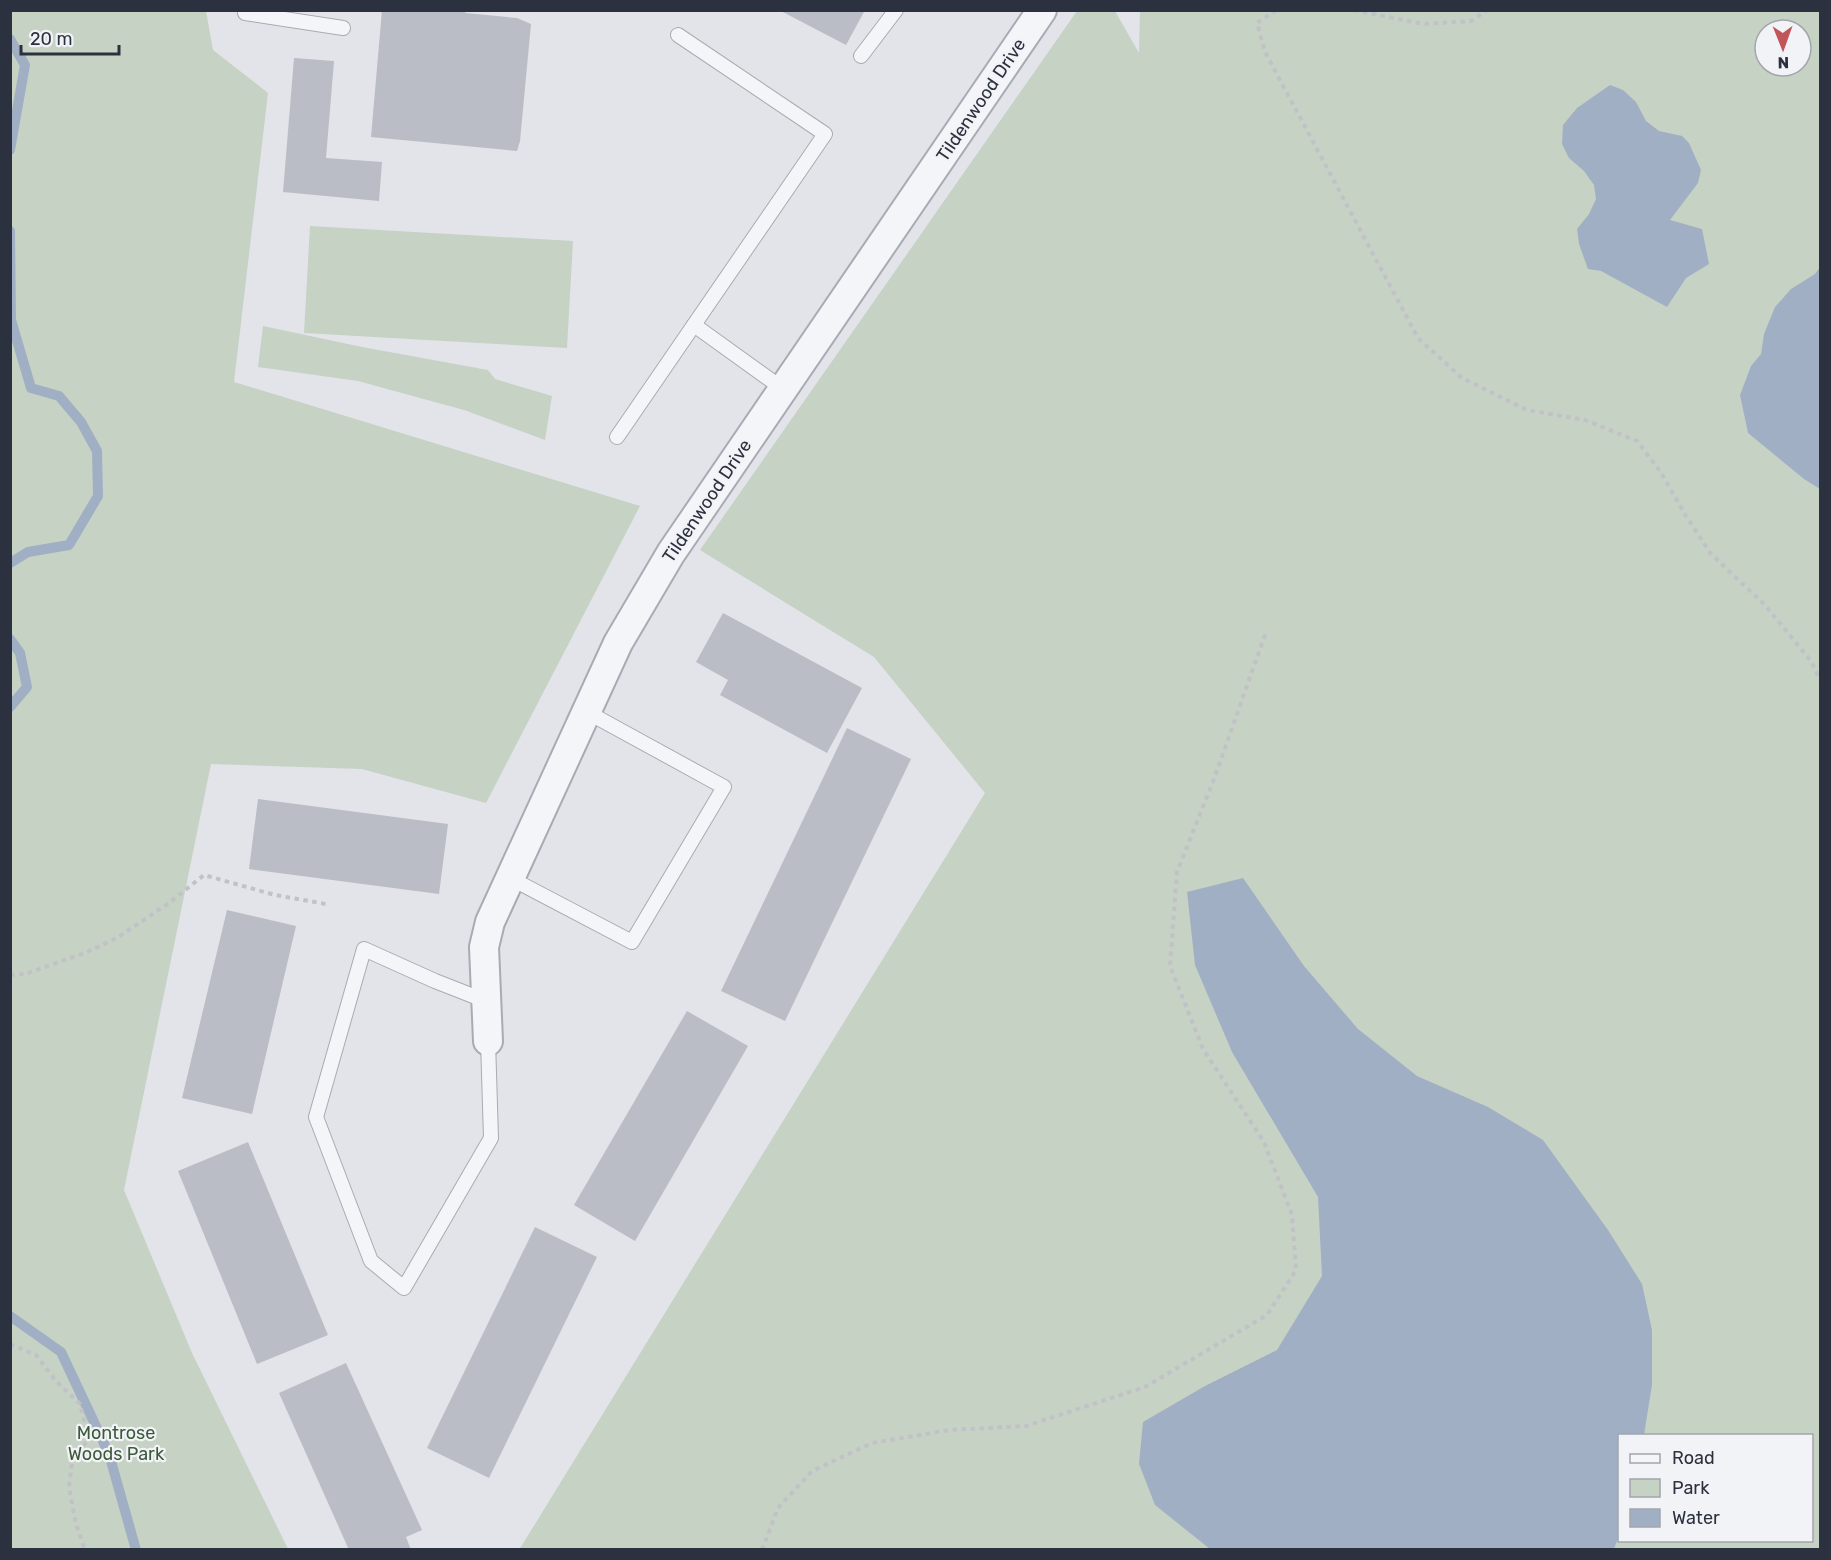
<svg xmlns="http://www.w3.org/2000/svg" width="1831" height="1560" viewBox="0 0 1831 1560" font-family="Rubik,sans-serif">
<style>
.green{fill:#c6d2c4;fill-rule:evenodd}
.water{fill:#a1afc5}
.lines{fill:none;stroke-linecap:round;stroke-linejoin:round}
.stream{stroke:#a1afc5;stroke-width:10}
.building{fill:#babdc5}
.service-casing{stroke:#a8abb3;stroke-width:16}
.minor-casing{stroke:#a8abb3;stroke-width:32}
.path{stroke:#c0c2c8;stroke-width:4;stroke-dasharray:4.5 4.5;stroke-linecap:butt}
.service{stroke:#f4f5f8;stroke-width:14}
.minor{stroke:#f4f5f8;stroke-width:28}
.labels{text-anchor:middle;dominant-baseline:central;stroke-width:4.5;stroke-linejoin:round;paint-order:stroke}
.street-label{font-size:18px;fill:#2c313f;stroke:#f2f3f7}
.park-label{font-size:18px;fill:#3d593b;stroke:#f2f3f7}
</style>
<rect width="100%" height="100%" fill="#e2e4e9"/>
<!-- green -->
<g class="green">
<polygon points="11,10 206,11 213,50 268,93 234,382 640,506 486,803 362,769 211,764 124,1190 192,1353 288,1549 11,1549"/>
<path d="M1077,11H1115L1139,53L1140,11H1820V1549L519,1550L985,793L874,657L700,550ZM1765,30H1801V66H1765ZM1620,1436H1812V1540H1620Z"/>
<polygon points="310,226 573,241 567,348 304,333"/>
<polygon points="263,326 362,347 488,370 495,379 552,396 545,440 464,410 358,381 258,367"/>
</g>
<!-- water -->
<g class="water">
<polygon points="1610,85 1623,90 1636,102 1646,121 1659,131 1682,136 1689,143 1701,170 1698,183 1670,220 1702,229 1709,264 1686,278 1667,307 1601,271 1588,269 1579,244 1577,229 1589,214 1596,199 1594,185 1584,171 1569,158 1562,144 1563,125 1577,108"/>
<polygon points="1820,267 1820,489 1804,479 1748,433 1740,395 1751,366 1761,354 1764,334 1775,307 1791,289 1815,274"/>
<polygon points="1243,878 1304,966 1358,1029 1417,1076 1488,1107 1543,1140 1608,1230 1642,1284 1652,1330 1652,1385 1644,1435 1620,1436 1619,1535 1614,1549 1210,1549 1155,1505 1139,1464 1143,1422 1205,1386 1277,1350 1322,1276 1318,1197 1232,1052 1195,965 1187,892"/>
</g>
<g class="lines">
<!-- stream -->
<g class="stream">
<polyline points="10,39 25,65 10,150"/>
<polyline points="10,231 11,320 31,388 59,396 81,422 97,451 98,496 69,545 28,552 10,563"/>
<polyline points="10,639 20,653 27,687 10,707"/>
<polyline points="10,1316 61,1352 109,1454 136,1550"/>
</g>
</g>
<!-- building -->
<g class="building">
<polygon points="382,10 466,10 465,13 517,18 531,24 520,141 517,151 371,137"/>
<polygon points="779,10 865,10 846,45"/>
<polygon points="294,58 334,61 326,158 382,162 379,201 283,192"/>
<polygon points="723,613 862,688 827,753 720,695 728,680 696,662"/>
<polygon points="847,728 911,759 785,1021 721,991"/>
<polygon points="258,799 448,824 439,894 249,869"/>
<polygon points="227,910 296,926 252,1114 182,1098"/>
<polygon points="687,1011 748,1046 635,1241 574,1205"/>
<polygon points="248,1142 328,1335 257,1364 178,1171"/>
<polygon points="535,1227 597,1257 489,1478 427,1448"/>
<polygon points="346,1363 422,1530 406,1537 411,1550 349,1550 279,1393"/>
</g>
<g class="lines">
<defs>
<g id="service">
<polyline points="245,10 245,13 343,28"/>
<polyline points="861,56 896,10"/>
<polyline points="694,325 783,389"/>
<polyline points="617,437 825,134 678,35"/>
<polyline points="510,878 632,942 724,787 587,712"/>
<polyline points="486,1001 435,981 364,949 316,1117 371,1261 404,1288 491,1138 488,1041"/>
</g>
<polyline id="minor" points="488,1041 484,947 490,922 618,643 671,553 1042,10"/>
</defs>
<!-- service casing -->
<use href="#service" class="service-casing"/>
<!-- minor casing -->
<use href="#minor" class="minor-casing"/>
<!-- path -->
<g class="path">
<polyline points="1276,10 1257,23 1265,52 1418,338 1462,378 1527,410 1585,420 1637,441 1660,471 1686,516 1711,554 1765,605 1811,661 1820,680"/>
<polyline points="1354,10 1423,24 1471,21 1487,10"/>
<polyline points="10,975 25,974 85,953 117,938 169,903 204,875 275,895 326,904"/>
<polyline points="10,1344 36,1355 56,1381 80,1404 89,1440 73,1456 69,1487 76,1524 85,1550"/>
<polyline points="762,1550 778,1508 812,1471 872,1443 949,1430 1026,1426 1145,1387 1267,1315 1296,1270 1292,1215 1264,1142 1203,1049 1170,966 1177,872 1214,779 1266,632"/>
</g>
<!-- service -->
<use href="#service" class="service"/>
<!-- minor -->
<use href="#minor" class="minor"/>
</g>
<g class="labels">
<!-- street labels -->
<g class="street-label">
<text transform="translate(981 100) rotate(-56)">Tildenwood Drive</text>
<text transform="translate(707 501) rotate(-56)">Tildenwood Drive</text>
</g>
<!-- park labels -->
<g class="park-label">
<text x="116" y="1433">Montrose<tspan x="116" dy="21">Woods Park</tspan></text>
</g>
</g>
<!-- border -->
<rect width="1831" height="1560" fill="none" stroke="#2c313f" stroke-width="24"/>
<!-- legend -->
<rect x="1618" y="1434" width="195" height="108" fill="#f2f3f7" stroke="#a3a5ad" stroke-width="1.5"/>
<rect x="1630" y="1454" width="30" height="9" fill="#f4f5f8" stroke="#a3a5ad" stroke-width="1.5"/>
<text x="1672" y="1464" font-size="18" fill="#2c313f">Road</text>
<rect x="1630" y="1479" width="30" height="18" fill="#c6d2c4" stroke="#a3a5ad" stroke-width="1.5"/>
<text x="1672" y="1494" font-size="18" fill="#2c313f">Park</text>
<rect x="1630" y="1509" width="30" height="18" fill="#a1afc5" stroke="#a3a5ad" stroke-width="1.5"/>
<text x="1672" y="1524" font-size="18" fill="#2c313f">Water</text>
<!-- north arrow -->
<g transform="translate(1783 48) rotate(179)"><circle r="28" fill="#f2f3f7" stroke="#a3a5ad" stroke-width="1.5"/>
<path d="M0-4.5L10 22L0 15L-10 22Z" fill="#c0555a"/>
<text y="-9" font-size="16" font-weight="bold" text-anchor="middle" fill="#2c313f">N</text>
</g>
<!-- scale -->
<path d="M21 45v9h98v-9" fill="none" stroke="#2c313f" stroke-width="3"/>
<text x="30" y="45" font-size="18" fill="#2c313f" stroke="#f2f3f7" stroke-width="4.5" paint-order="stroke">20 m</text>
</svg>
